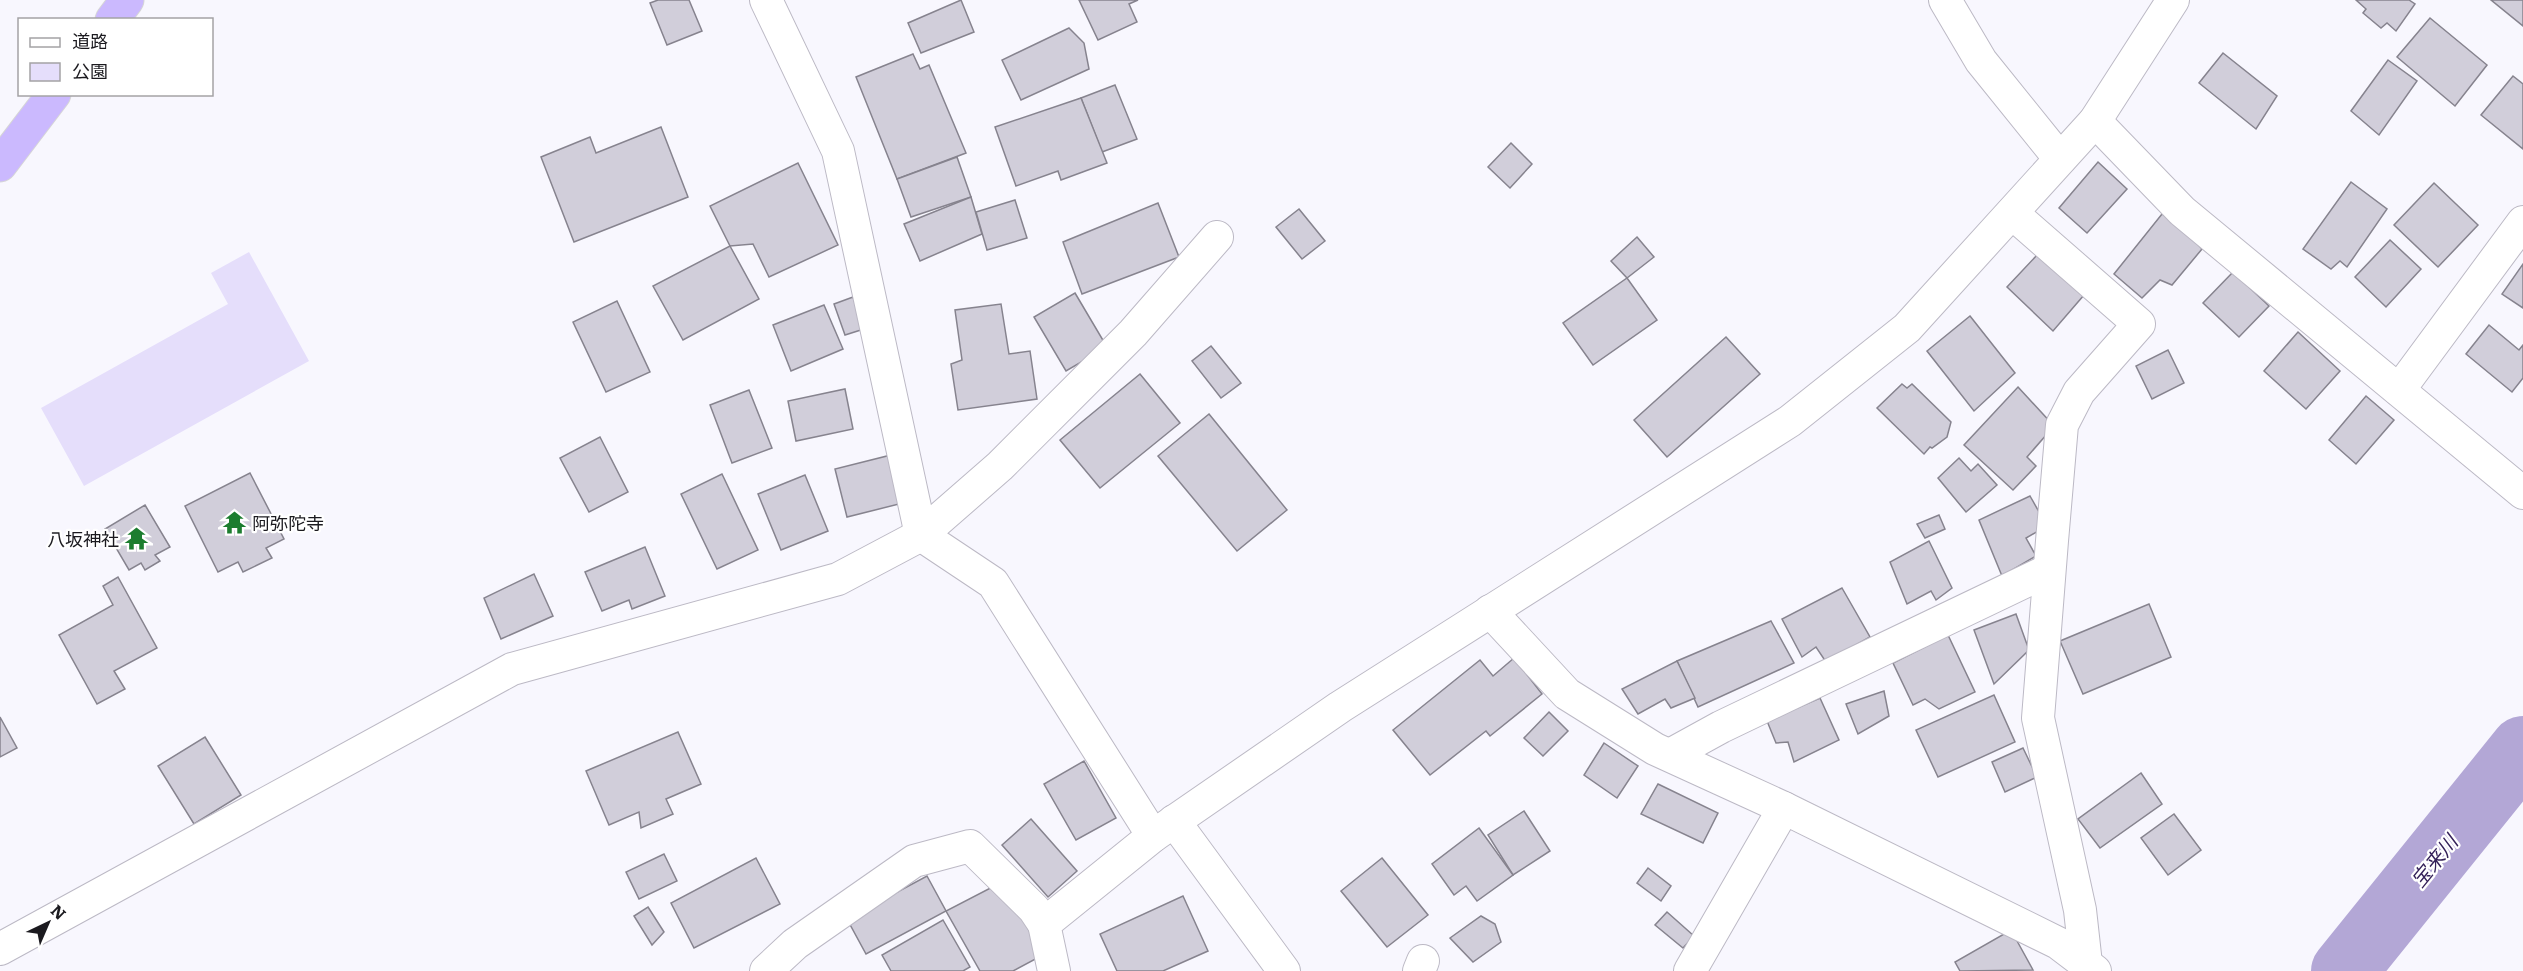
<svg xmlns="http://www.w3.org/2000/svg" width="2523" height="971" viewBox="0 0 2523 971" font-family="Literata,'Noto Sans JP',serif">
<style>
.green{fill:#e5defb}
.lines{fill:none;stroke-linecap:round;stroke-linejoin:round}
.river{stroke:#b3a7d6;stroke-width:66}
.building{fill:#d1ceda;stroke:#86838e;stroke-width:1.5}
.street-casing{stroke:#bcb9c5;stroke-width:34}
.highway-casing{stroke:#d6d6d7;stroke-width:35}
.street{stroke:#fff;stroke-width:32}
.highway{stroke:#cbb9fe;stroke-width:33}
.labels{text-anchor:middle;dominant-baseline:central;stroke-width:4.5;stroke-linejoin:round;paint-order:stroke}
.poi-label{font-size:18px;fill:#1b1a1f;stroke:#fff;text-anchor:start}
.water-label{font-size:20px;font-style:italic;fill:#342159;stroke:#fff}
</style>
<rect width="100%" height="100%" fill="#f8f7fe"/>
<!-- green -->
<polygon class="green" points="249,252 309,361 84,486 41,408 228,304 211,273"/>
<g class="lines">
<!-- river -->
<polyline class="river" points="2344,971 2523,749"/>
</g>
<!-- building -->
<g class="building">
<polygon points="658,0 689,0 702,31 667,45 650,3"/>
<polygon points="961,0 974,32 921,53 908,23"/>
<polygon points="1079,0 1138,0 1129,4 1137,22 1098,40"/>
<polygon points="2356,0 2409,0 2415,4 2396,31 2387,23 2381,28 2363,13 2366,9"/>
<polygon points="2491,0 2523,0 2523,26"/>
<polygon points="2430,18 2487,65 2455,106 2397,57"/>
<polygon points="1069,28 1084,43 1089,69 1021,100 1002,60"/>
<polygon points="2223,53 2277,96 2256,129 2199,83"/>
<polygon points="913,54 920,69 929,65 966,153 897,179 856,77"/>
<polygon points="2388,60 2417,81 2379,135 2351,111"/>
<polygon points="2513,76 2523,84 2523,149 2481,115"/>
<polygon points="1115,85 1137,139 1102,152 1081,98"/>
<polygon points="1081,98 1107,163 1061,180 1058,171 1016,186 995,127"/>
<polygon points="661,127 688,197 574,242 541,157 590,137 596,153"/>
<polygon points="1511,143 1532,164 1510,188 1488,167"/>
<polygon points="957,157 971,197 911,217 897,179"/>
<polygon points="2098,162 2127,189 2087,233 2059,208"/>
<polygon points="798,163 838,245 769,277 753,244 730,246 710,206"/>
<polygon points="2351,182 2387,209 2347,267 2340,261 2331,269 2303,249"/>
<polygon points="2434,183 2478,225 2438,267 2394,225"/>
<polygon points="971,197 982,234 920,261 904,224"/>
<polygon points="1015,200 1027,238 987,250 976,212"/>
<polygon points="1158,203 1179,257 1082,294 1063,242"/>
<polygon points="1299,209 1325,241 1302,259 1276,227"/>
<polygon points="2162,214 2189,233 2202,249 2172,285 2160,280 2142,298 2114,274"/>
<polygon points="1637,237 1654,257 1627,278 1611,261"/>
<polygon points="2390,240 2421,269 2386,307 2355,277"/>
<polygon points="730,246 759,299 683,340 653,286"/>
<polygon points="2038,254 2084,295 2053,331 2007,287"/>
<polygon points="2523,264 2523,308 2502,294"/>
<polygon points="2233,272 2269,306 2239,337 2203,303"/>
<polygon points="1627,278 1657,320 1593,365 1563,323"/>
<polygon points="1075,293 1107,347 1066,371 1034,317"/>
<polygon points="853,297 864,329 845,335 834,304"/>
<polygon points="617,301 650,372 606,392 573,322"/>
<polygon points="1001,304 1009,354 1030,351 1037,399 958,410 951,364 962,360 955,310"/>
<polygon points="824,305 843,349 791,371 773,325"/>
<polygon points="1970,316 2015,373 1974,411 1927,351"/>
<polygon points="2489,325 2519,350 2523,345 2523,378 2512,392 2466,354"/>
<polygon points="2298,332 2340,371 2306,409 2264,371"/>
<polygon points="1726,337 1760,374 1667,457 1634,420"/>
<polygon points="1211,346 1241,383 1221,398 1192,361"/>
<polygon points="2168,350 2184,383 2152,399 2136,366"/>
<polygon points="1140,374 1180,423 1100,488 1060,440"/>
<polygon points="1902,384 1907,388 1912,384 1951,422 1947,437 1932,448 1930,447 1924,454 1877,408"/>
<polygon points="2018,387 2054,426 2027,457 2036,466 2013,490 1964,445"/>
<polygon points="845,389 853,429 796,441 788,401"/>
<polygon points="749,390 772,448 732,463 710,405"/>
<polygon points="2366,396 2394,420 2356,464 2329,440"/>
<polygon points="1209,414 1287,510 1237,551 1158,456"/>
<polygon points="600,437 628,492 589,512 560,458"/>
<polygon points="891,455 903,503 847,517 835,469"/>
<polygon points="1959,458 1971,471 1978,464 1997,485 1966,512 1938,478"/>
<polygon points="250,473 284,539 266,548 272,558 243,572 238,562 218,572 185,506"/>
<polygon points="722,474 758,550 717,569 681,494"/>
<polygon points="805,475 828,531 781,550 758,494"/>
<polygon points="2030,496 2047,526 2026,538 2036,556 2002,576 1979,520"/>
<polygon points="145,505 170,547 155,555 160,561 145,570 141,563 129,570 105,529"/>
<polygon points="1939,515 1945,529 1925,538 1917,524"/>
<polygon points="1929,541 1952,588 1936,600 1931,591 1907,604 1890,562"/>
<polygon points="645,547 665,596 632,609 629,600 602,611 585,572"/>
<polygon points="534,574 553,616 501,639 484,598"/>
<polygon points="118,577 157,648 114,671 125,689 97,704 59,635 113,605 103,586"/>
<polygon points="1842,588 1870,637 1826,662 1816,647 1802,657 1782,619"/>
<polygon points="2149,604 2171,657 2083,694 2060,641"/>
<polygon points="2016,614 2029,650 1994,684 1974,630"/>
<polygon points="1771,621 1794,663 1698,707 1677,661"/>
<polygon points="1948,635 1975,692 1939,709 1925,699 1913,705 1893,663"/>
<polygon points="1514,658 1542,694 1490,736 1486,731 1430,775 1393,730 1480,660 1493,676"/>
<polygon points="1677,661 1695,698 1671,708 1665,699 1638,714 1622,689"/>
<polygon points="1884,691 1889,716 1858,734 1846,704"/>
<polygon points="1994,695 2015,742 1938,777 1916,730"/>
<polygon points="1820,698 1839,740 1794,762 1788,742 1776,743 1767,721"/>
<polygon points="1549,712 1568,731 1543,756 1524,738"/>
<polygon points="0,717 17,748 0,757"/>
<polygon points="678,732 701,784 666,799 673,814 641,828 639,812 609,825 586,771"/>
<polygon points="205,737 241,795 194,824 158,766"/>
<polygon points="1604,743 1638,766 1617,798 1584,775"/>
<polygon points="2023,748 2037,777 2005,792 1992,762"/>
<polygon points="1084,761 1116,818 1076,840 1044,784"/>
<polygon points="2141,773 2162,804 2100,848 2078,819"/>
<polygon points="1658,784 1718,813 1703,843 1641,814"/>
<polygon points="1524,811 1550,851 1513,875 1488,835"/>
<polygon points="2174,814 2201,850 2168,875 2141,838"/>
<polygon points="1031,819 1077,871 1048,897 1002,845"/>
<polygon points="1479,828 1513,875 1477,901 1466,886 1454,895 1432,864"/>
<polygon points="664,854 677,881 639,899 626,872"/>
<polygon points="756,858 780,904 694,948 671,903"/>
<polygon points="1382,858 1428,915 1387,947 1341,891"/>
<polygon points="1648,868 1671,886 1661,901 1637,883"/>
<polygon points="927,876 946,911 866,954 847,919"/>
<polygon points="1002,882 1043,955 1013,971 980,971 946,911"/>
<polygon points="1183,896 1208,951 1163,971 1117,971 1100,934"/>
<polygon points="648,907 664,932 652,945 634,916"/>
<polygon points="1667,912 1694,936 1683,948 1655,925"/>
<polygon points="1481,916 1495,924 1501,942 1473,962 1450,938"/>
<polygon points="943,920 970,967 963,971 891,971 882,955"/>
<polygon points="2011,930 2033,970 1960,971 1955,962"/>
</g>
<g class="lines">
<defs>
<g id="street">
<polyline points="766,0 838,151 921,535 993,583 1153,836"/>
<polyline points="1945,0 1981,61 2060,159"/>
<polyline points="2095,121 2182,211 2523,493"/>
<polyline points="2012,213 2139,324 2079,392 2062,425 2052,541 2038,718 2080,910 2086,964"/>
<polyline points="2399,390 2523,222"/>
<polyline points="1490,611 1567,694 1655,749 1784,808 2058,943 2095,971"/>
<polyline points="1670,755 1721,727 2049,570"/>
<polyline points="1174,821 1284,971"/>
<polyline points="0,949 512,669 838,579 921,535 1000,466 1133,333 1217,237"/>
<polyline points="766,971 795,944 914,861 970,846 1034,909 1044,924"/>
<polyline points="1054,971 1044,924 1153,836 1340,707 1790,421 1907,328 2095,121 2173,0"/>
<polyline points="1419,971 1423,961"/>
<polyline points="1690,971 1784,808"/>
</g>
<g id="highway">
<polyline points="112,20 127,0"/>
<polyline points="0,165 54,94"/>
</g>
</defs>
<!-- street casing -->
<use href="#street" class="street-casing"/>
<!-- highway casing -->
<use href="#highway" class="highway-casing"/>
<!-- street -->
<use href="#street" class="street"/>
<!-- highway -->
<use href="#highway" class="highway"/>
</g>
<!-- icons -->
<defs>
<symbol id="temple-bare" viewBox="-9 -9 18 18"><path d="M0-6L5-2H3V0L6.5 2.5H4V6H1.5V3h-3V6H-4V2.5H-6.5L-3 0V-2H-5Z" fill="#1c7d2f" stroke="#fff" stroke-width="2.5" paint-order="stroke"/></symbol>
</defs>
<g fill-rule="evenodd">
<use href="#temple-bare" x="218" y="506" width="33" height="33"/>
<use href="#temple-bare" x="120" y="522" width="33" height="33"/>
</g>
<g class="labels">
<!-- poi labels -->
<g class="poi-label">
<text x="252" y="522">阿弥陀寺</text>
<text x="119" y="538" text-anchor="end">八坂神社</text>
</g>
<!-- water labels -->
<g class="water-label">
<text transform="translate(2433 860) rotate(-51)">宝来川</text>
</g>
</g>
<!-- legend -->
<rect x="18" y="18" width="195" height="78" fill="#ffffff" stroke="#a4a3a5" stroke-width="1.5"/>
<rect x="30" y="38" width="30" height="9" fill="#ffffff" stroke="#a4a3a5" stroke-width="1.5"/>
<text x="72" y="48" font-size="18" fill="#1b1a1f">道路</text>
<rect x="30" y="63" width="30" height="18" fill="#e5defb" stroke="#a4a3a5" stroke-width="1.5"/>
<text x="72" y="78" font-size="18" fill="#1b1a1f">公園</text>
<!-- north arrow -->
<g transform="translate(48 923) rotate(44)" stroke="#ffffff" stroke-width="4.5" paint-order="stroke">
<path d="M0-4.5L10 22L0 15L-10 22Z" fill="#1b1a1f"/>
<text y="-9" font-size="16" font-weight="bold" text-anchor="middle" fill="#1b1a1f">N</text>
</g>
</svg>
